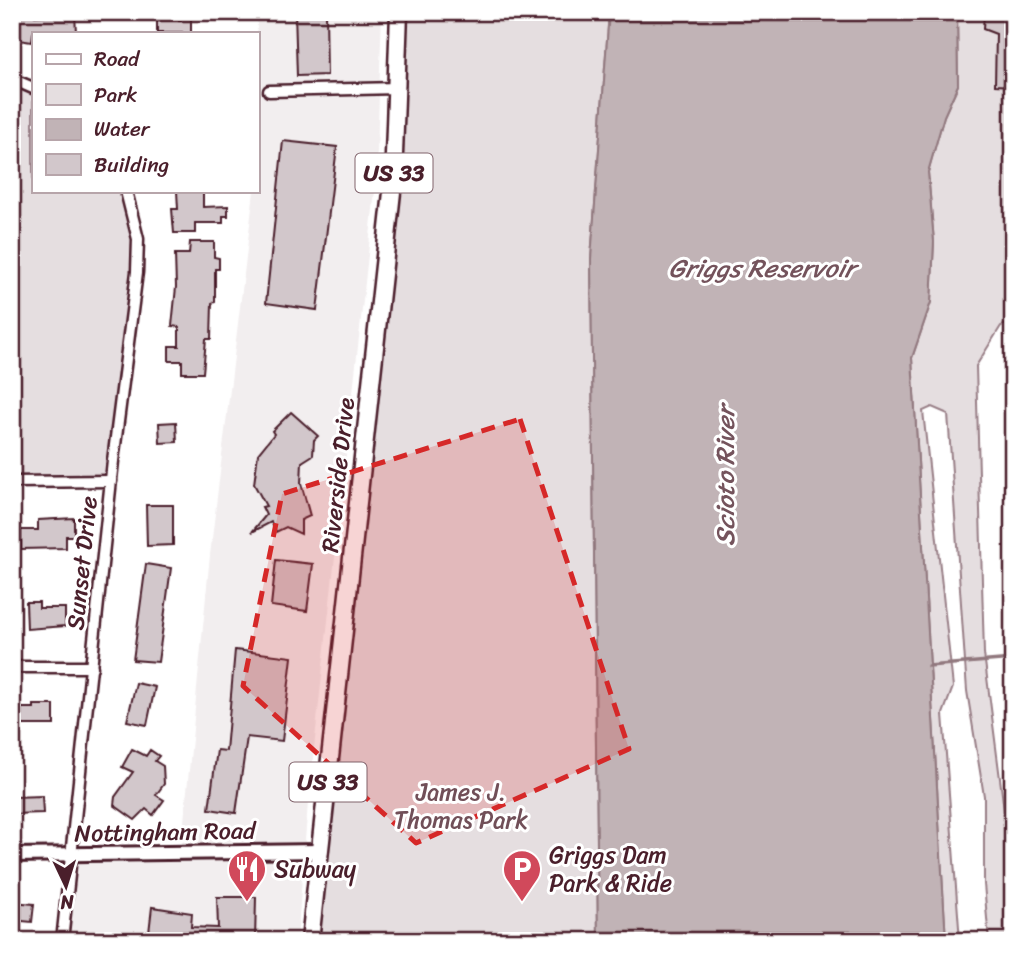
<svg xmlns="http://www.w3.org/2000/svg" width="1025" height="953" viewBox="0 0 1025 953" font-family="Sriracha,sans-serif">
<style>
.built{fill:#f2eeef}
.green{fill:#e5dee0;stroke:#987e86;stroke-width:2}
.water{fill:#c1b3b6;stroke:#91787e;stroke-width:2}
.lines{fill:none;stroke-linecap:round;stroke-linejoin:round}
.stream{stroke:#91787e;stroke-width:3.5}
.building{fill:#d2c7cb;stroke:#4a1f2b;stroke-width:2}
.minor-casing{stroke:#4a1f2b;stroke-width:15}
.tertiary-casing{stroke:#4a1f2b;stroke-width:18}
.primary-casing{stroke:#4a1f2b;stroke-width:21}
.minor{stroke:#fff;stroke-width:10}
.tertiary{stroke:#fff;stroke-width:12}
.primary{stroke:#fff;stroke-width:16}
.marked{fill:#d62828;fill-opacity:0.2;stroke:#d62828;stroke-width:5;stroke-dasharray:14 9;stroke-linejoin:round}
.labels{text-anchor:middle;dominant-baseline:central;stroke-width:6;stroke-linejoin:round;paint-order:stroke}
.shield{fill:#fff;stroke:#80626b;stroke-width:2}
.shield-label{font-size:23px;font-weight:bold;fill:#4a1f2b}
.street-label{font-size:24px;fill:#4a1f2b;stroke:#fff}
.park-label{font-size:24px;fill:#714f58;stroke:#fff}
.poi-label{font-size:24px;fill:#4a1f2b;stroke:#fff;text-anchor:start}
.water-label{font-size:26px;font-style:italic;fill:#74535c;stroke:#fff}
</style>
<rect width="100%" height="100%" fill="#fff"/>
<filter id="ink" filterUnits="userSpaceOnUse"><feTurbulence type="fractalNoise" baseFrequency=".0143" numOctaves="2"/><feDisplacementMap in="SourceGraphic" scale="14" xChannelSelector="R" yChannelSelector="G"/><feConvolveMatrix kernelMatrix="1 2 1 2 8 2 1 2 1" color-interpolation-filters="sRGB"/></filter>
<g filter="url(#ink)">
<!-- built -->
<polygon class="built" points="257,12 382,12 376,182 308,803 297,941 62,941 72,855 181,852 210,555 254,191 257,191"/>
<!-- green -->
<g class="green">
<polygon points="399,12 609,12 591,259 598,941 310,941 382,279"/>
<polygon points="957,12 1013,12 1013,322 1001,326 976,366 984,654 1013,880 1013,941 989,941 984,884 984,796 967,691 948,414 932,407 923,411 953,687 943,714 960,941 946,941 912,358 931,302 934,242 928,172 944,116 958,85"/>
<polygon points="12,79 33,88 33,191 126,191 138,239 111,481 12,482"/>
</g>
<!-- water -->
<polygon class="water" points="609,12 957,12 958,85 944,116 928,172 934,242 931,302 912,358 946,941 598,941 591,259"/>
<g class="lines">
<!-- stream -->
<polyline class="stream" points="928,666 1013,659"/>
</g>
<!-- building -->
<g class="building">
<polygon points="22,12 35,12 35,16 75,13 76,33 33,33 32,42 12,39 12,15 22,15"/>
<polygon points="295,12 326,12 327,75 297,76"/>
<polygon points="984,12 1013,12 1013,86 995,85 996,34 983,29"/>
<polygon points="181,17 191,17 191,33 157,33 157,20 181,20"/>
<polygon points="283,141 337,147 317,310 266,303"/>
<polygon points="177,191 203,191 203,207 228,206 228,216 223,216 223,223 195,223 195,233 174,233 172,209 178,209"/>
<polygon points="190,242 214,242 214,257 219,258 219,269 215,269 215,302 212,303 211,339 206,339 203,373 182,373 182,361 169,361 169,346 179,346 179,327 172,326 176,287 175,254 189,254"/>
<polygon points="291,412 318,436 314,440 313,455 302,462 301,483 310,516 301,520 301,534 286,527 276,532 271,522 252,532 266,515 262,507 266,506 254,484 258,454 274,434 272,431"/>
<polygon points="176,422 177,442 160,443 159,423"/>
<polygon points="146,505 173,505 173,545 147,546"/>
<polygon points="74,518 74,536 66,536 66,548 21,549 21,530 38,530 38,520"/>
<polygon points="276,560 313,564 307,611 271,606"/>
<polygon points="146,564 171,568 158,662 133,660"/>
<polygon points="26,602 39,602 39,608 65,608 65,626 27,629"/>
<polygon points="235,650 292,657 282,741 247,737 236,813 209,809 217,750 226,751"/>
<polygon points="136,683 155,687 147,725 127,721"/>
<polygon points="34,705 54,705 54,725 17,725 17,708 34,708"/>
<polygon points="132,749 146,756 150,750 159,756 155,761 163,766 164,784 156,795 164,800 153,815 146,809 135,820 114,805 115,797 133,772 122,767"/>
<polygon points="42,796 43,813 12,814 12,797"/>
<polygon points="217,897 256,897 255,941 148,941 152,907 192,913 191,927 218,928"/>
<polygon points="12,902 34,904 32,922 12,920"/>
</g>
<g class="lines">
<defs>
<g id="minor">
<polyline points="12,79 33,88"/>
<polyline points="269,91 398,88"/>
<polyline points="12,482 111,481"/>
<polyline points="12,667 92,667"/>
<polyline points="62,941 113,461 137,272 138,239 126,191"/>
</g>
<polyline id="tertiary" points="12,855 319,851"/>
<polyline id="primary" points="310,941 393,183 399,12"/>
</defs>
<!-- minor casing -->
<use href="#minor" class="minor-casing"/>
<!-- tertiary casing -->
<use href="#tertiary" class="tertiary-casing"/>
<!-- primary casing -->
<use href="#primary" class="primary-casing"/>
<!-- minor -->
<use href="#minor" class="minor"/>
<!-- tertiary -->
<use href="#tertiary" class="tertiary"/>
<!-- primary -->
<use href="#primary" class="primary"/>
</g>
</g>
<!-- marked area -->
<path class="marked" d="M520,419L629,749L416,843L243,686L282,494Z"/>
<!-- icons -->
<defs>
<symbol id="restaurant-pin" viewBox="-11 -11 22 30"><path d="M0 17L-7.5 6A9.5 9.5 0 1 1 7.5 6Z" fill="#d1495b" stroke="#fff"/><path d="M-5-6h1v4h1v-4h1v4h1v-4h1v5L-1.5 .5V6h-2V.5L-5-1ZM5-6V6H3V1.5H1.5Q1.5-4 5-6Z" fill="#fff"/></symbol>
<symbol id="parking-pin" viewBox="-11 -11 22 30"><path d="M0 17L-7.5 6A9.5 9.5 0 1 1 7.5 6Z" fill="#d1495b" stroke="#fff"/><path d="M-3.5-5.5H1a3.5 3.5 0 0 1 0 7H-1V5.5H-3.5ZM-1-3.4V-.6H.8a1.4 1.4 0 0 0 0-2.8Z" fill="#fff"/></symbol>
</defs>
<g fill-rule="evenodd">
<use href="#restaurant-pin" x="225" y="847" width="44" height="60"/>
<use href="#parking-pin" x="500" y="847" width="44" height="60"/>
</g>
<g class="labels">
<!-- shield labels -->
<g class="shield">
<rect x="355.5" y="153.5" width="77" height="39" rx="5"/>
<rect x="289.5" y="762.5" width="77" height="39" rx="5"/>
</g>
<g class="shield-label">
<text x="394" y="173">US 33</text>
<text x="328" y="782">US 33</text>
</g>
<!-- street labels -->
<g class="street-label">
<text transform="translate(338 475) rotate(-84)">Riverside Drive</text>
<text transform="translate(82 563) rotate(-84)">Sunset Drive</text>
<text transform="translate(165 832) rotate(-1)">Nottingham Road</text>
</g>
<!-- park labels -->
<g class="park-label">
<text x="461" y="792">James J.<tspan x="461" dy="28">Thomas Park</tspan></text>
</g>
<!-- poi labels -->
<g class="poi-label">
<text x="549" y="855">Griggs Dam<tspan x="549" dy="28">Park &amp; Ride</tspan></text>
<text x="274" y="869">Subway</text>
</g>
<!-- water labels -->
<g class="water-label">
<text x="762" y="268">Griggs Reservoir</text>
<text transform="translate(725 476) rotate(-90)">Scioto River</text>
</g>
</g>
<!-- margin -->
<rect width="1025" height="953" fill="none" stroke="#fff" stroke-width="42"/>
<rect x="21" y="21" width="983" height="911" fill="none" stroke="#4a1f2b" stroke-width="2.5" filter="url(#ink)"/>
<!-- legend -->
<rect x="32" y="32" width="228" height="161" fill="#ffffff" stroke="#b7a5aa" stroke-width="2"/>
<rect x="46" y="54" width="35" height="10" fill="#ffffff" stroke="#b7a5aa" stroke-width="2"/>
<text x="94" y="66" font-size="21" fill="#4a1f2b">Road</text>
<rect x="46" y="84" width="35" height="21" fill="#e5dee0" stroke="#b7a5aa" stroke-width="2"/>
<text x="94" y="102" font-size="21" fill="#4a1f2b">Park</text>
<rect x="46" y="119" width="35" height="21" fill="#c1b3b6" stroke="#b7a5aa" stroke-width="2"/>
<text x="94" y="136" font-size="21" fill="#4a1f2b">Water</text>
<rect x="46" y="154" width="35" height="21" fill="#d2c7cb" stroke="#b7a5aa" stroke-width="2"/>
<text x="94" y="172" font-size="21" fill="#4a1f2b">Building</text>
<!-- north arrow -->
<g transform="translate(66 886) rotate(176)" stroke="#ffffff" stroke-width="5" paint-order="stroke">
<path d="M0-5L12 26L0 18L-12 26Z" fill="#4a1f2b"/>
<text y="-10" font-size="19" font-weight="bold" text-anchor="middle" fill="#4a1f2b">N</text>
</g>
</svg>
